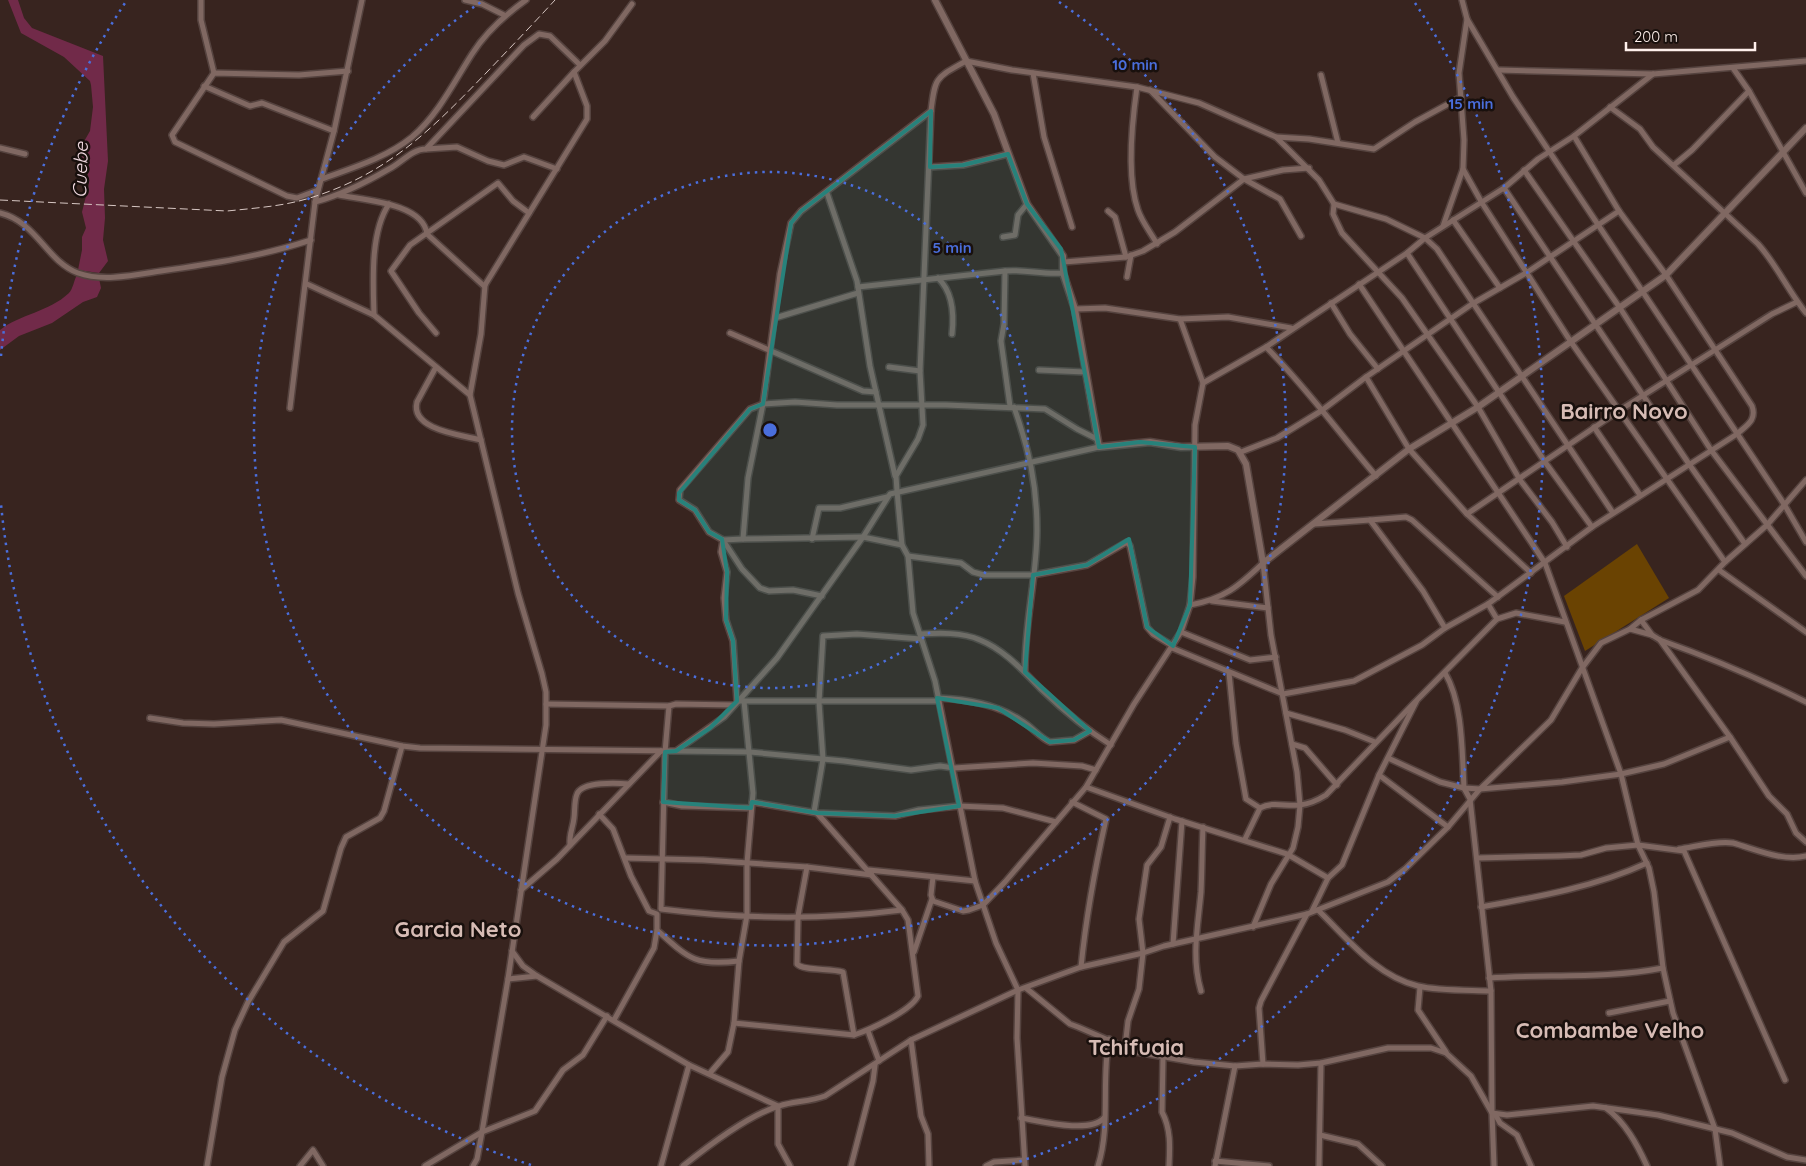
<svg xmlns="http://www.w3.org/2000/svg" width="1806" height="1166" viewBox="0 0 1806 1166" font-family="Quicksand,sans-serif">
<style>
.green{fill:#6a4302}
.water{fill:#712a49}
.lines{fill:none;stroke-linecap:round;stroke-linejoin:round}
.minor-casing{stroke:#55433f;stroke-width:8}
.tertiary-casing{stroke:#55433f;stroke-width:9}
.minor{stroke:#806862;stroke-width:5}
.tertiary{stroke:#806862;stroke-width:6}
.rail{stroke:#d7c7c3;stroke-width:1;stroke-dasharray:8 4;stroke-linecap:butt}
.marked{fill:#27827b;fill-opacity:0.2;stroke:#27827b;stroke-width:4;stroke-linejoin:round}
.ring{fill:none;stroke:#4a6edc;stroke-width:2.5;stroke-dasharray:2.5 5}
.labels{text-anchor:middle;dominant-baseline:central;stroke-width:5;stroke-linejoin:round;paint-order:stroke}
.water-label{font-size:19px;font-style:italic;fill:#f2dbe2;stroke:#19100d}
.district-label{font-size:22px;font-weight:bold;fill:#d7bcb5;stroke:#19100d}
.centre{fill:#4a6edc;stroke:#19100d;stroke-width:2.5}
.ring-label{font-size:15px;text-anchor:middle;font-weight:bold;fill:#4a6edc;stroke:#19100d;stroke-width:5;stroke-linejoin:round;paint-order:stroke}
</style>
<rect width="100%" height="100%" fill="#38241f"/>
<!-- green -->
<polygon class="green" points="1637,544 1669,598 1585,651 1564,596"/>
<!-- water -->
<g class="water">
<polygon points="8,0 18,0 24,18 32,28 103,56 108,161 104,189 105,218 103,240 108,261 99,273 78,270 82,250 82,237 86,228 82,212 89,184 87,170 81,154 82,145 90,131 93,107 91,85 90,81 64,57 21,33"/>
<path d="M77,275L99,278L101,288L97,297L83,302L52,323L19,336L0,350V330C20,314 49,312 69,293C73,289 74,280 77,275Z"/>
</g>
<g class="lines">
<defs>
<g id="minor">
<polyline points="201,0 201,20 214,73"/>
<polyline points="465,0 482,4 504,15"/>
<polyline points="1462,0 1467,19 1513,97 1784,504 1806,542"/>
<polyline points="1733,68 1749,91 1806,193"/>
<polyline points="1498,70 1653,74 1806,61"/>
<polyline points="1033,73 1044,137 1072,227"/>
<polyline points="1321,75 1338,143"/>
<polyline points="204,86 250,106 262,103 334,131"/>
<path d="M1137,87C1132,122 1126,176 1138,210C1142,222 1151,233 1157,244"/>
<polyline points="1150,90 1215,157 1244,179 1280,199 1301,236"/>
<path d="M1610,107L1640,129L1653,147L1758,244C1777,265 1788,291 1806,313"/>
<polyline points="533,117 574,72"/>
<polyline points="1276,137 1309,139 1374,149 1415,122 1461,97"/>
<polyline points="0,148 25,154"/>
<polyline points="426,149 457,147 488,161 504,165 524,157 557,169"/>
<polyline points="1674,165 1692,150 1749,91"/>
<polyline points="930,167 963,165 1008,154"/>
<polyline points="1463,169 1482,203 1571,342 1725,562"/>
<polyline points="1524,170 1620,308 1711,450 1806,576"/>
<path d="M322,179C352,168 386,158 412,137C438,115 454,82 472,54C486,32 505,15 526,0"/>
<polyline points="1504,188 1689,464 1745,544"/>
<polyline points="318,190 297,198 287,196 175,142 172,135 214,73 299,75 348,71"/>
<polyline points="827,193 857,281 870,366 895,476"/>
<path d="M339,195C364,200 423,203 427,234L484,286L485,285"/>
<path d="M315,202C341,195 365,183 389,169C401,163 412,149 426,149L524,45L539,34L550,36L580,65"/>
<polyline points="1334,204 1333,214 1342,233 1402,298 1478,407 1520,480 1552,522 1567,547"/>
<polyline points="1108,211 1115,217 1126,257"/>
<path d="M0,213C37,222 46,261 78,273C103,282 135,275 161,271C211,264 262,256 311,240"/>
<polyline points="1453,220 1500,288"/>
<polyline points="1443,226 1463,169 1464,140 1459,73 1467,19"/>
<polyline points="1003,237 1015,235 1018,215 1027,204"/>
<polyline points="1407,253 1545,462 1592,527"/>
<polyline points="1064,262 1126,257 1143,251 1175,232 1244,179 1283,170 1309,168"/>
<polyline points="1005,271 1004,324 1001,341 1010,406"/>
<polyline points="1127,277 1131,255"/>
<path d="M938,278C953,292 954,316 952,334"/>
<polyline points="307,284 374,315 470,395"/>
<polyline points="1359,284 1545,563 1621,774 1638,845 1649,868 1654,892 1663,968 1673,1013 1715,1129 1720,1166"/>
<path d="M858,287L1005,271C1025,269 1043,275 1063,273"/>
<polyline points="1331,303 1350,334 1378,369"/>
<polyline points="1075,309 1105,308 1180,319 1228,317 1291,328"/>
<path d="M374,315C373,282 370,232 389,204"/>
<polyline points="775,318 858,293"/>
<polyline points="1180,319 1203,383"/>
<polyline points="436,333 419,313 391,271 410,245 498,183 513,201 529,213"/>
<polyline points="730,333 863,391 876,392"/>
<path d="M1266,347C1306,387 1339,433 1376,476"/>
<path d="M436,367L417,402C410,430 462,435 481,440"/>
<polyline points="889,367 920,371"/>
<polyline points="1039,370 1085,372"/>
<polyline points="1366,377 1409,449 1467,514 1620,410 1772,314 1797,302"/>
<path d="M1014,407C1029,450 1037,484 1037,530C1037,578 1024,624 1025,672"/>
<polyline points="290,408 315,202 334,131 362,0"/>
<polyline points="1594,427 1640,495"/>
<polyline points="1241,452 1277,438 1321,411 1366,377 1472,304 1526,273 1619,211"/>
<polyline points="1467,514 1531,573"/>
<polyline points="1314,524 1370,520"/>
<polyline points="743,539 723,540 709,532 695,510 679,500 680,490 750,409 763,404 795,402 837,405 946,405 1045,409 1077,429 1097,439"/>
<polyline points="812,539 819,508 840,508 887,497"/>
<polyline points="723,540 721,552 727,572 724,598 726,620 733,641 737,701 938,701"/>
<polyline points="723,540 742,569 760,588 769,591 793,590 822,596"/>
<polyline points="902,545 863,537 743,539 748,478 763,404 780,274 791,223 801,211 931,111"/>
<polyline points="908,556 961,563 973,572 984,575 1033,575 1087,565 1127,542 1130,546 1147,627 1153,634 1173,646"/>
<polyline points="1719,570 1806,632"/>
<polyline points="1212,601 1268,608"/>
<path d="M1190,605C1224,599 1239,586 1263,563"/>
<polyline points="1497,619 1516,613 1565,622"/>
<polyline points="1641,620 1652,635"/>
<polyline points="1445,628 1423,591 1370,520 1406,517 1412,520 1498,597"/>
<path d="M1630,629L1652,635L1660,640C1711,658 1758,678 1806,702"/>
<polyline points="1181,632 1250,660 1276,657"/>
<path d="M920,634C939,633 962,632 980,640C1005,650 1024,672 1042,690C1064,711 1087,730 1111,745"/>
<polyline points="1660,640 1730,737 1769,796 1787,814 1796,833 1806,842"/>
<path d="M1172,648L1283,694L1354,681L1422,645L1445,628L1488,604L1592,527L1737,434C1747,425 1757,420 1752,406L1666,275L1619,211L1574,136"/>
<polyline points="1229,673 1236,743 1246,799 1260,808"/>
<path d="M1445,673C1463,703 1462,753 1464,788L1470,799L1491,991L1492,1113L1494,1166"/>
<path d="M938,698C968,699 997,704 1022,721C1032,727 1040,738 1050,742L1074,740L1090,731"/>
<polyline points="546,704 670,706"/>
<path d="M734,705L676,704L669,706L665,752L661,909C740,919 823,920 902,910"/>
<polyline points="1286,713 1345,730 1375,742"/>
<polyline points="150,718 183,723 214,724 281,720 402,746 420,748 676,751 724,717 777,658 863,537 890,494 1099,447"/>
<polyline points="1292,744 1305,748 1337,785"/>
<polyline points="677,751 750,752 844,761 911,770 940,766 954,768 1033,763 1082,766 1096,770"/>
<polyline points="1388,758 1440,782 1464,788 1480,789 1562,782 1621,774 1664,764 1730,737"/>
<polyline points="1379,775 1448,827"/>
<polyline points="1086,787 1175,819 1287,854 1328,878"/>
<polyline points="663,802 682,806 751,808"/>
<polyline points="752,802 817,813 895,816 919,810 959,806 1003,808 1056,822"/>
<path d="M1072,802L1106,819C1095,868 1086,917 1081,967"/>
<polyline points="814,812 823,759 819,702 823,636 857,634 921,639"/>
<path d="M599,814L613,829L631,876L649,911L657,914V930C689,959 695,966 739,961"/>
<path d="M1245,839L1260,808C1273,801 1286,807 1300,805C1309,804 1318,800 1326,795L1415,702"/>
<path d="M570,845C569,834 573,828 574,818C575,811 574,801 577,794C582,781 618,783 629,784"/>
<path d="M1679,849C1694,847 1718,840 1733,843C1755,849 1783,862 1806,856"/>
<polyline points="625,858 703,860 807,867 872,875"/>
<polyline points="1477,858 1559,856 1581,855 1606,848 1638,845 1684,851 1785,1080"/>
<path d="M807,867L798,916L797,964C803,971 831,968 843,972L854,1035"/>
<polyline points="869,870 975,881"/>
<polyline points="933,877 931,895 933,901 963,911 969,910 983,905 1005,882 1086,787 1134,704 1181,632 1190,605 1193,577 1195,425 1203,383 1266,347 1407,253 1425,238 1504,188 1538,159 1574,136 1653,74"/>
<polyline points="521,890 557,859 661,751"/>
<path d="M1481,907C1537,897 1595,887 1647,863"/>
<path d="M1318,910C1347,938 1376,976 1418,986C1439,991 1469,990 1491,991"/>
<polyline points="1312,911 1328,878 1342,865 1379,775 1417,700 1497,619 1488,604"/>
<polyline points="1253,927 1271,884 1293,848 1298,827 1300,805 1297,772 1271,635 1263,563"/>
<polyline points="1173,944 1182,821"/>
<polyline points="512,951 523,966 537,976 689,1065 778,1106 778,1144 790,1166"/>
<polyline points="914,952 932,899"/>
<path d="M1489,978C1547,974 1606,979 1663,968"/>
<polyline points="508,979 537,976"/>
<polyline points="1420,987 1418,1010 1446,1052"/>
<polyline points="1026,988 1070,1024 1078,1027 1136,1052 1194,1062 1235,1066 1263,1064 1298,1065 1321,1063 1388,1048 1431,1048 1446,1053 1471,1076 1492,1113 1507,1115 1593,1106 1658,1115 1732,1133 1787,1157 1806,1160"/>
<path d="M1201,991C1191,957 1198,926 1201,892C1202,871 1202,848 1203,827"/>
<polyline points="1609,1013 1670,1001"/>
<polyline points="614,1020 654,948 657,930"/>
<path d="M734,1023L854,1035C869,1030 911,1011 918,996L908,920L902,910L817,813"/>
<polyline points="868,1031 879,1061"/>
<polyline points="911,1040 921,1116 928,1134 929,1166"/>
<polyline points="1125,1047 1128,1021 1139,989 1143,953 1139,919 1147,865 1161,847 1170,817"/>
<path d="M1163,1057L1162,1112C1171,1129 1170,1147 1169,1166"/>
<polyline points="1263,1064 1259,1008 1261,1001 1307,914"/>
<polyline points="710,1073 728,1052 734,1023 739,961 747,915 747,863 753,793 744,701"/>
<path d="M1606,1108C1625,1122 1637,1144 1647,1166"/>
<polyline points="1495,1114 1500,1123 1517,1135 1531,1166"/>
<path d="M1021,1118C1040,1121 1090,1134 1104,1118"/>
<polyline points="1320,1135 1358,1144 1382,1166"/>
<polyline points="1215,1161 1269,1166"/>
<polyline points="207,1166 222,1077 235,1030 248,1002 284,942 323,911 341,848 346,837 380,818 384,811 402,746"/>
<polyline points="300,1166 313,1150 323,1166"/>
<polyline points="425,1166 482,1132 535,1111 563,1070 583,1055 607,1016"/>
<polyline points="473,1166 477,1159 482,1132 508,979 546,725 546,692 542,674 518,593 470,395 481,334 485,285 587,119 587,106 574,72 605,41 632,4"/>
<polyline points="661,1166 689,1065"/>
<path d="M683,1166C708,1146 748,1115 779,1106C794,1101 809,1102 825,1096L911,1040L1018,990L1059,975L1081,967L1143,953L1164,946L1307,914L1388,882L1405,869L1448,827L1480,789L1551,720L1582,668L1601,643L1630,629L1641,620L1698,590L1725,562L1767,525L1806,480"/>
<polyline points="851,1166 873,1081 875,1065"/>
<polyline points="986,1166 994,1162 1024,1160"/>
<path d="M1025,1166L1017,1038L1018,990L996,943L975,881L935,681L913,613L908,556L902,545L897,491L896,476L918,439L923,425L920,371L931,111C935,76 936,78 966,61L1012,70L1137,87L1199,103L1276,137L1319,180L1334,204L1386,219L1425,238L1437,249L1613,513"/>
<path d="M1098,1166C1111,1125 1101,1081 1109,1039"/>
<polyline points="1215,1166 1235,1066"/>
<polyline points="1319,1166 1321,1063"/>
</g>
<polyline id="tertiary" points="935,0 994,114 1027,204 1063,256 1063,273 1075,309 1099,447 1150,442 1181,447 1228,446 1238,450 1246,464 1263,563 1409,449 1478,407 1666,275 1806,128"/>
</defs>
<!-- minor casing -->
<use href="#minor" class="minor-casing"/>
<!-- tertiary casing -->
<use href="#tertiary" class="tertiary-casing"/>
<!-- minor -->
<use href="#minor" class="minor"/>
<!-- tertiary -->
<use href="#tertiary" class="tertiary"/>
<!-- rail -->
<path class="rail" d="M0,200L227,211C256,208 286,206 313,197C389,173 434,127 487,72C510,48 533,24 555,0"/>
</g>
<!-- marked area -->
<path class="marked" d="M931,111L930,167L963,165L1008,154L1027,204L1061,249L1099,447L1140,442L1195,447L1190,605L1173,646L1147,627L1129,539L1087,565L1033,575L1025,672L1090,731L1074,740L1050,742L998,708L937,698L959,806L895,816L817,813L752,802L751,808L663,802L665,752L676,751L710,728L737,701L733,641L726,620L727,572L722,539L709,532L695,510L679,500V493L750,409L763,404L791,223L801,211Z"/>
<!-- distance rings -->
<g class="ring">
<circle cx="770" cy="430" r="258"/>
<path d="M1059 2A516 516 0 1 1 481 2"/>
<path d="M531 1165A773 773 0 0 1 1 504M1 356A773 773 0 0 1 125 3M1415 3A773 773 0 0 1 1009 1165"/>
</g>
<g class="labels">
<!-- water labels -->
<g class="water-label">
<text transform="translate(80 170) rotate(-88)">Cuebe</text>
</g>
<!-- district labels -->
<g class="district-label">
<text x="1624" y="411">Bairro Novo</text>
<text x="458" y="929">Garcia Neto</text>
<text x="1610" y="1030">Combambe Velho</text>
<text x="1136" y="1047">Tchifuaia</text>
</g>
</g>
<circle cx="770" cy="430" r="8" class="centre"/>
<g class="ring-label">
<text x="1135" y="70">10 min</text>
<text x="1471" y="109">15 min</text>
<text x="952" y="253">5 min</text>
</g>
<!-- scale -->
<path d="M1626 42v8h129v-8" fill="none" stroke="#fff0ec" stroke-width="2.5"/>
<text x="1634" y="42" font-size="15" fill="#fff0ec" stroke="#19100d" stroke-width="4" paint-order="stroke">200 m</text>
</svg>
